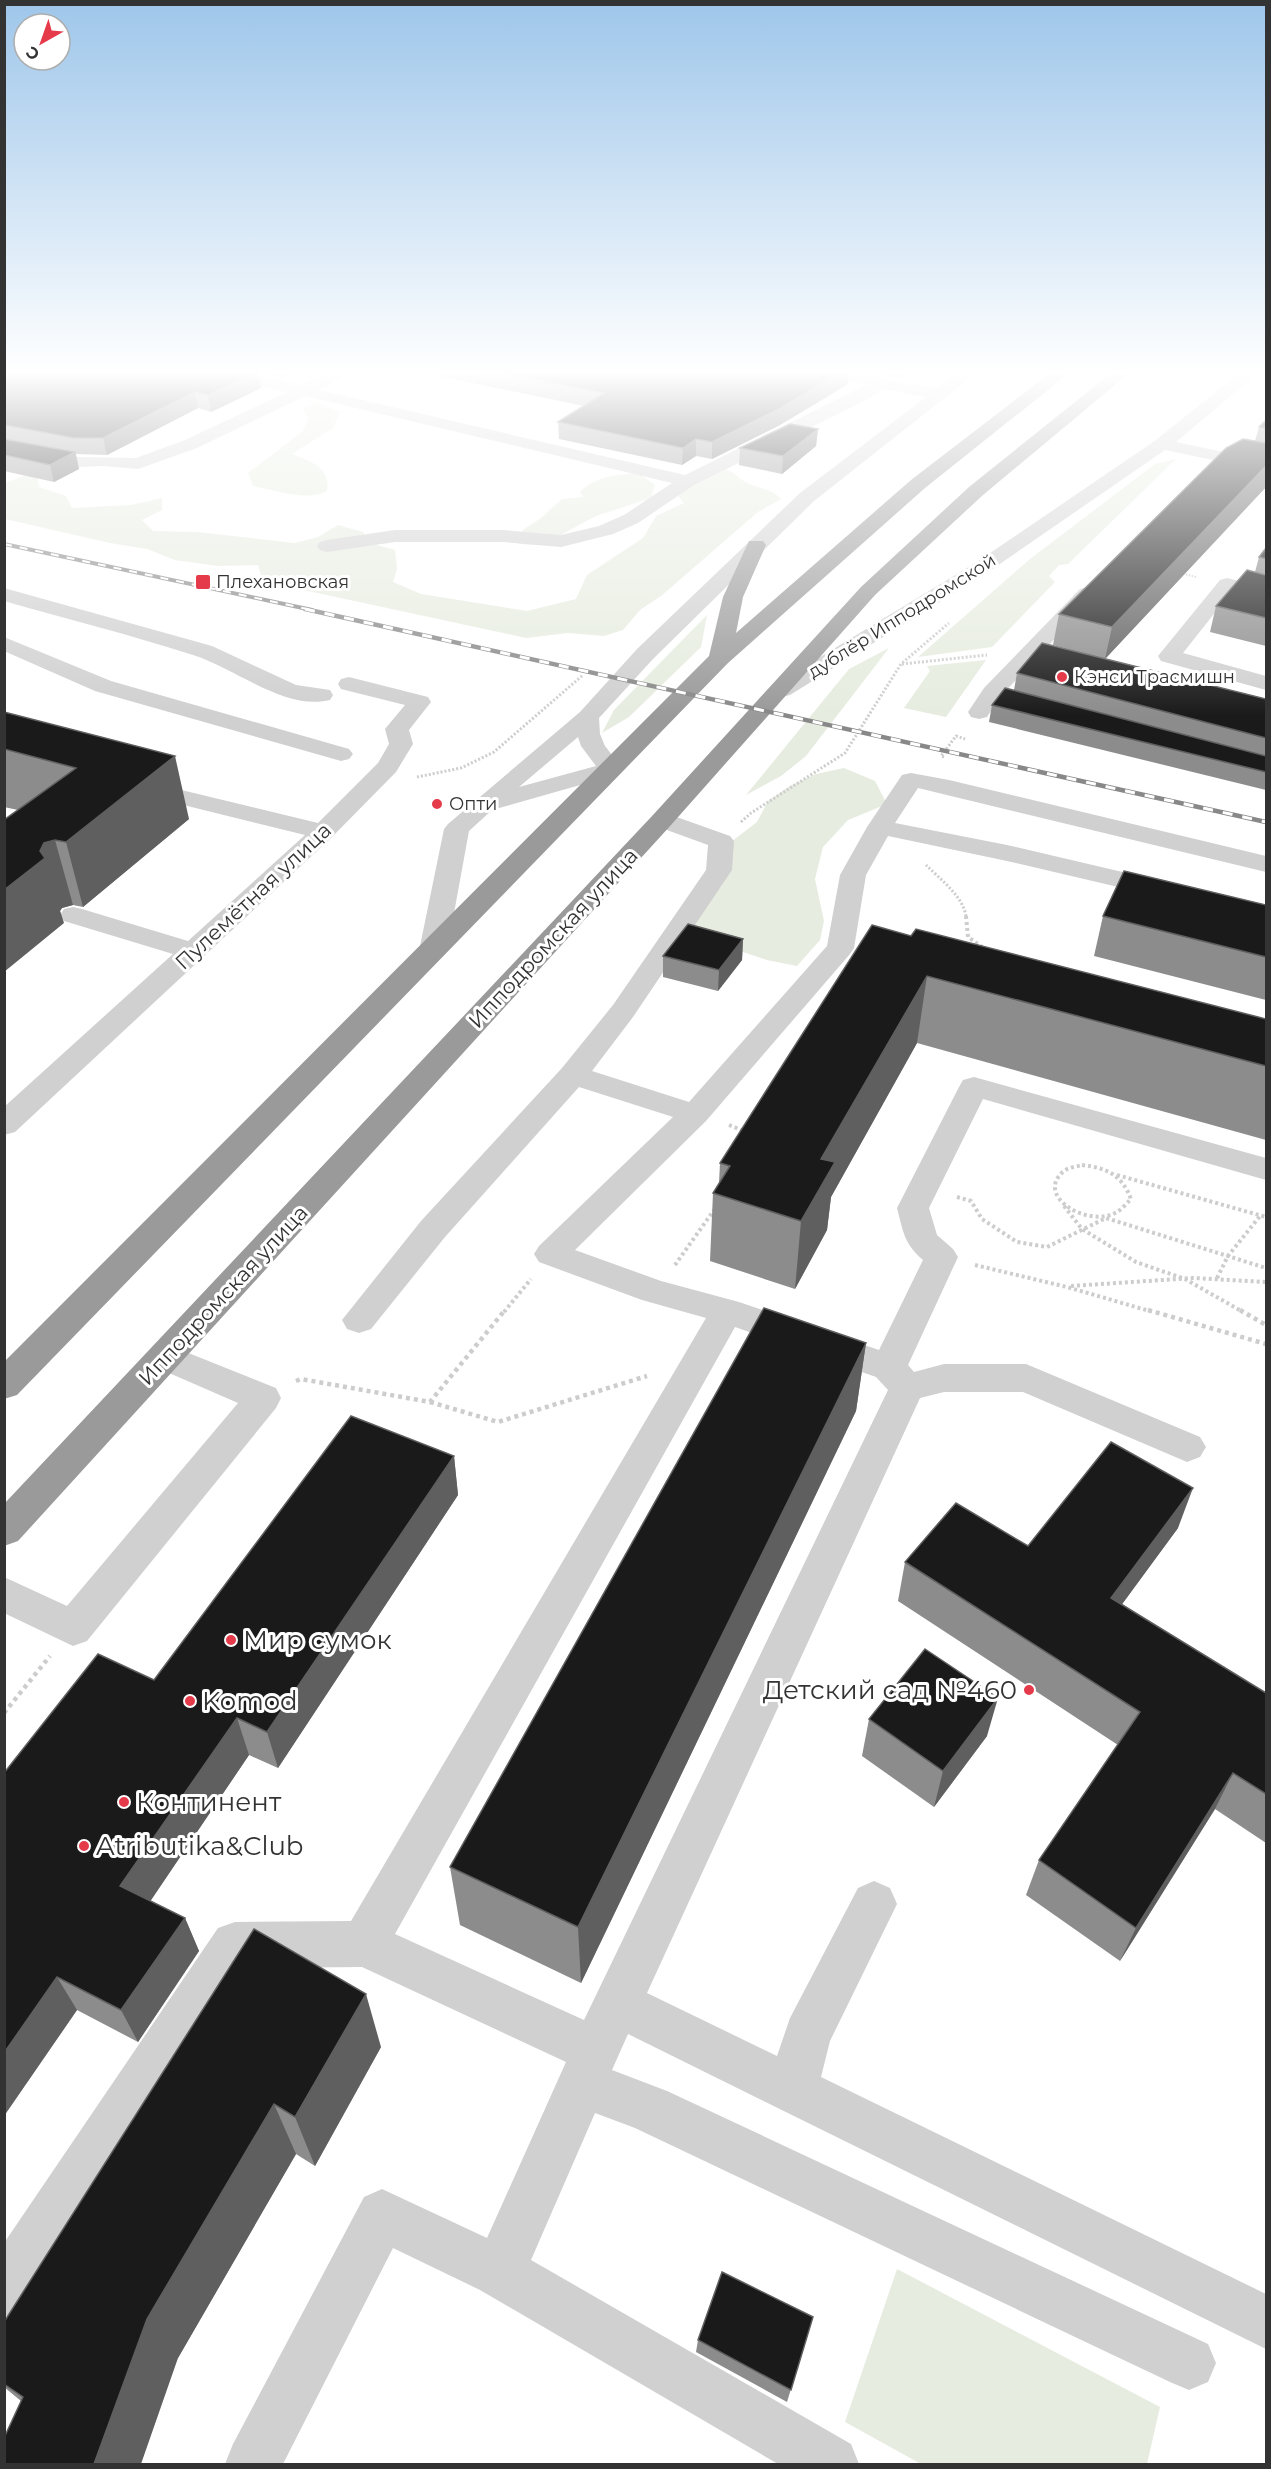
<svg xmlns="http://www.w3.org/2000/svg" width="1271" height="2469" viewBox="0 0 1271 2469" font-family="Montserrat,sans-serif">
<style>
.green{fill:#e6ecdf}
.lines{fill:none;stroke-linecap:round;stroke-linejoin:round}
.path-far3{stroke:#cdcdcd;stroke-width:2;stroke-dasharray:1.5 1.5;stroke-linecap:butt}
.path-far2{stroke:#cdcdcd;stroke-width:3;stroke-dasharray:2 2;stroke-linecap:butt}
.path-far1{stroke:#cdcdcd;stroke-width:4;stroke-dasharray:3 3;stroke-linecap:butt}
.path{stroke:#cdcdcd;stroke-width:4.5;stroke-dasharray:4 4;stroke-linecap:butt}
.minor{fill:#d0d0d0;fill-rule:evenodd}
.highway{fill:#9a9a9a;fill-rule:evenodd}
.rail-far1-casing{stroke:#888;stroke-width:4}
.rail-casing{stroke:#888;stroke-width:4.5}
.rail-far1{stroke:#fff;stroke-width:2;stroke-dasharray:8;stroke-linecap:butt}
.rail{stroke:#fff;stroke-width:3;stroke-dasharray:10;stroke-linecap:butt}
.wall{fill:#8c8c8c}
.shaded-wall{fill:#5f5f5f}
.building{fill:#1a1a1a;stroke:#5f5f5f;stroke-width:1.5}
.poi-dot{fill:#e43a4a;stroke:#fff;stroke-width:2}
.labels{text-anchor:middle;dominant-baseline:central;stroke-width:6;stroke-linejoin:round;paint-order:stroke}
.far-poi-label{font-size:18px;fill:#333;stroke:#fff;text-anchor:start}
.far-street-label{font-size:18px;fill:#333;stroke:#fff}
.street-label{font-size:21px;fill:#333;stroke:#fff}
.near-poi-label{font-size:26px;fill:#333;stroke:#fff;text-anchor:start}
</style>
<rect width="100%" height="100%" fill="#fff"/>
<!-- green -->
<g class="green">
<path d="M319,403L340,412L333,428L292,454C310,461 331,467 327,491C308,502 275,490 253,486L248,473L303,431L308,420L303,407Z"/>
<polygon points="1176,459 1068,564 1059,565 1049,576 1055,582 992,647 918,657 1030,559 1155,464"/>
<path d="M721,468C733,471 733,473 742,480C755,489 770,487 781,499L758,512L661,596L640,610L623,630L604,636L568,633L526,638L299,589L261,575L258,565L218,566L175,560L147,549L110,543L5,519V483L24,476H37L39,487L66,496L72,508L131,505L162,498V510L142,520L153,531L197,532L295,543L318,537L338,525L363,532L370,543L395,550L397,569L393,582L421,594L527,611L576,599L587,575L643,538L656,516L684,503L676,494Z"/>
<path d="M638,473L655,485L651,498L596,516L542,545L518,544L523,530L541,518L562,499L583,497L580,492C596,476 616,475 638,473Z"/>
<polygon points="707,615 701,647 629,717 602,733 614,710"/>
<polygon points="889,648 806,756 781,776 746,795 849,669"/>
<polygon points="986,660 946,717 904,708 930,671 927,666"/>
<polygon points="844,768 875,781 887,804 848,820 823,847 815,879 824,921 820,940 797,966 767,960 686,933 674,917 722,886 725,860 731,842 757,822 768,801 790,786 816,774"/>
<polygon points="897,2269 1160,2407 1147,2464 921,2464 845,2422"/>
</g>
<g class="lines">
<!-- path-far3 -->
<polyline class="path-far3" points="1180,573 1196,577"/>
<!-- path-far2 -->
<g class="path-far2">
<polyline points="902,664 987,655"/>
<polyline points="944,757 941,756 956,736 965,739"/>
<polyline points="417,777 461,768 494,752 583,675"/>
<polyline points="741,822 751,813 845,753 901,664 949,623"/>
<path d="M926,865C940,879 964,897 966,917"/>
</g>
<!-- path-far1 -->
<g class="path-far1">
<polyline points="966,916 968,937 982,947"/>
<polyline points="729,1125 744,1131"/>
<path d="M1082,1165C1107,1168 1122,1175 1131,1199C1127,1203 1122,1209 1117,1212C1089,1229 1033,1196 1064,1171C1069,1167 1076,1167 1082,1165Z"/>
<polyline points="1117,1175 1266,1217"/>
<polyline points="957,1197 971,1201 982,1219 1017,1242 1047,1247 1106,1218 1266,1268"/>
<polyline points="1064,1206 1082,1229 1136,1262 1185,1279 1243,1312"/>
<polyline points="675,1265 714,1210"/>
<polyline points="975,1265 1067,1287 1153,1312"/>
<polyline points="1217,1278 1228,1256 1260,1216"/>
<polyline points="1071,1286 1193,1278 1266,1282"/>
<polyline points="504,1312 531,1279"/>
</g>
<!-- path -->
<g class="path">
<polyline points="1148,1310 1266,1344"/>
<polyline points="1240,1310 1266,1325"/>
<polyline points="296,1381 301,1379 430,1402 505,1310"/>
<polyline points="430,1402 498,1422 647,1376"/>
<polyline points="4,1713 50,1656"/>
</g>
<!-- minor -->
<g class="minor">
<path d="M206,370H236L301,385L333,370H355L319,390L685,475L866,385L808,373L806,370H840L936,389L961,370H980L814,501L653,659L599,718L600,734L605,746L623,769L619,774L492,810L469,831L448,946L444,952L434,954L424,952L420,946L444,829L448,824L580,712L637,649L800,493L926,397L883,389L868,399L694,485L638,523L613,534L561,547L503,542H395L327,552L320,550L317,546L320,542L327,540L395,530H503L561,535L599,526L624,515L672,483L305,396L197,448L138,469L103,466L78,467L4,453V443L78,457L136,458L185,440L287,392L208,373ZM578,737L581,746L596,766L519,787Z"/>
<polygon points="1243,370 1261,370 1176,442 1266,461 1266,471 1165,450 994,568 790,695 782,697 774,695 771,690 774,685 980,560 1156,440"/>
<polygon points="1227,578 1266,588 1266,600 1232,591 1183,653 1266,676 1266,690 1161,661 1158,656 1220,580"/>
<polygon points="1087,587 1094,589 1097,593 1094,597 1000,697 987,717 979,719 971,717 968,712 984,688 1080,589"/>
<path d="M4,588L212,646L296,685L330,690L333,695L330,700C285,711 235,668 193,655C131,635 67,619 4,601Z"/>
<polygon points="4,637 111,681 349,749 353,754 349,759 341,761 95,691 4,651"/>
<polygon points="349,677 428,697 431,702 409,730 413,744 396,772 332,837 15,1132 4,1135 4,1107 173,954 64,921 60,915 64,909 73,907 82,909 188,941 305,835 131,792 128,787 131,782 140,780 318,823 378,763 389,744 385,729 405,705 341,689 338,684 341,679"/>
<path d="M911,773L949,780L1266,856V872L918,788L895,823L1007,845L1165,882L1174,884L1178,890L1174,896L1165,898L1007,861L888,836L866,875L854,948L850,954L706,1121L575,1250L661,1281L739,1302L879,1350L923,1260C904,1244 903,1231 897,1208L959,1087L963,1080L974,1077L1266,1158V1180L983,1099L929,1208L937,1235L953,1249L958,1257L908,1365L914,1372L944,1364H1026L1200,1437L1206,1447L1200,1457L1187,1462L1023,1392H944L920,1398L647,1993L777,2056L790,2018L858,1888L874,1881L890,1888L897,1904L830,2041L821,2077L1266,2294V2349L628,2034L612,2070L667,2091L1208,2344L1216,2363L1208,2382L1189,2390L1170,2382L635,2128L595,2113L531,2260L851,2444L859,2464H778L480,2290L393,2248L283,2464H225L233,2444L364,2197L382,2189L487,2238L566,2062L362,1967L247,1968L23,2309L4,2317V2243L218,1928L235,1922L351,1921L706,1318L642,1300L539,1262L534,1254L539,1246L673,1117L579,1087L445,1237L371,1329L359,1333L347,1329L342,1320L421,1221L562,1068L613,1005L706,870L708,845L653,825L650,820L653,815L662,813L671,815L730,836L734,841L732,870L633,1017L592,1071L689,1102L827,946L840,875L867,827L902,775ZM735,1327L876,1377L888,1390L584,2020L395,1934Z"/>
<polygon points="166,1344 276,1388 281,1398 276,1408 87,1641 73,1646 4,1613 4,1577 67,1606 238,1403 153,1366 148,1357 153,1348"/>
</g>
<!-- highway -->
<g class="highway">
<polygon points="1054,370 1073,370 925,488 728,663 17,1395 4,1399 4,1362 709,656 723,597 749,541 763,541 766,545 743,597 736,633 911,480"/>
<polygon points="1115,370 1133,370 983,495 875,595 671,825 18,1541 4,1546 4,1504 653,815 861,587 969,487"/>
</g>
<defs>
<polyline id="rail-far1" points="4,544 312,610"/>
<polyline id="rail" points="305,609 1266,822"/>
</defs>
<!-- rail-far1 casing -->
<use href="#rail-far1" class="rail-far1-casing"/>
<!-- rail casing -->
<use href="#rail" class="rail-casing"/>
<!-- rail-far1 -->
<use href="#rail-far1" class="rail-far1"/>
<!-- rail -->
<use href="#rail" class="rail"/>
</g>
<!-- wall -->
<g class="wall">
<polygon points="4,370 300,370 282,378 259,373 261,388 211,412 198,408 107,455 76,454 79,469 54,482 4,471"/>
<polygon points="410,370 849,370 848,384 780,425 712,459 696,456 682,465 559,439 558,422 584,406"/>
<polygon points="855,370 910,370 900,378"/>
<polygon points="1266,420 1266,487 1105,659 1266,699 1266,756 1014,690 1017,673 1101,658 1053,645 1059,614 1255,441 1259,427"/>
<polygon points="818,429 816,446 782,474 739,465 740,448"/>
<polygon points="1266,548 1266,646 1210,632 1216,606 1255,572 1259,557"/>
<polygon points="992,705 1266,756 1266,790 989,722"/>
<polygon points="4,712 189,819 83,907 73,905 62,908 60,911 64,923 18,810 4,807"/>
<polygon points="1266,905 1266,1000 1094,956 1103,916"/>
<polygon points="911,936 1266,1019 1266,1140 917,1043 831,1197 827,1230 795,1289 710,1261 713,1193 719,1183 720,1163"/>
<polygon points="743,939 742,960 718,991 663,977 663,956"/>
<polygon points="866,1343 856,1411 581,1983 460,1925 450,1867"/>
<polygon points="454,1456 458,1495 278,1768 249,1755 150,1901 185,1918 199,1951 138,2042 77,2010 4,2116 154,1680"/>
<polygon points="1178,1528 1122,1604 1266,1693 1266,1843 1215,1809 1120,1961 1026,1895 1039,1860 1118,1745 898,1601 905,1562"/>
<polygon points="869,1719 987,1736 934,1807 862,1756"/>
<polygon points="254,1929 381,2047 315,2166 296,2154 178,2358 21,2401 4,2387 4,2322"/>
<polygon points="813,2317 787,2402 696,2352 698,2340"/>
</g>
<!-- shaded-wall -->
<g class="shaded-wall">
<polygon points="281,370 300,370 282,378"/>
<polygon points="845,370 849,370 848,384 780,425 712,459 712,442"/>
<polygon points="901,370 910,370 900,378"/>
<polygon points="259,372 261,388 211,412 208,395"/>
<polygon points="195,392 198,408 107,455 103,438"/>
<polygon points="818,429 816,446 782,474 783,456"/>
<polygon points="696,439 696,456 682,465 683,448"/>
<polygon points="75,452 79,469 54,482 50,465"/>
<polygon points="1266,466 1266,487 1105,659 1112,627"/>
<polygon points="175,756 189,819 83,907 66,842"/>
<polygon points="55,840 73,905 62,908 60,911 64,923 4,972 4,890 40,851 44,843"/>
<polygon points="743,939 742,960 718,991 719,970"/>
<polygon points="927,976 917,1043 831,1197 827,1230 795,1289 801,1221 821,1159"/>
<polygon points="866,1343 856,1411 581,1983 578,1927"/>
<polygon points="454,1456 458,1495 278,1768 267,1732"/>
<polygon points="1193,1488 1178,1528 1098,1637 1111,1598"/>
<polygon points="998,1698 987,1736 934,1807 943,1771"/>
<polygon points="237,1718 249,1755 137,1921 120,1886"/>
<polygon points="1233,1773 1215,1809 1120,1961 1136,1928"/>
<polygon points="185,1918 199,1951 138,2042 121,2010"/>
<polygon points="57,1977 77,2010 4,2116 4,2053"/>
<polygon points="366,1994 381,2047 315,2166 295,2117"/>
<polygon points="274,2104 296,2154 178,2358 141,2464 94,2464 147,2319"/>
</g>
<!-- building -->
<g class="building">
<polygon points="4,370 252,370 259,372 208,395 195,392 103,438 74,438 4,425"/>
<polygon points="488,370 845,370 781,408 712,442 696,439 683,448 558,422 604,393"/>
<polygon points="1266,420 1266,429 1259,427"/>
<polygon points="790,424 818,429 783,456 740,448"/>
<polygon points="4,439 75,452 50,465 4,455"/>
<polygon points="1243,439 1266,443 1266,466 1112,627 1059,614 1226,448"/>
<polygon points="1266,548 1266,559 1259,557"/>
<polygon points="1247,570 1266,575 1266,618 1216,606"/>
<polygon points="1042,643 1266,699 1266,738 1017,673"/>
<polygon points="1005,688 1266,756 1266,772 992,705"/>
<polygon points="4,712 175,756 66,842 55,840 44,843 40,851 45,858 4,890 4,820 76,768 4,749"/>
<polygon points="1124,871 1266,905 1266,957 1103,916"/>
<polygon points="688,924 743,939 719,970 663,956"/>
<polygon points="872,925 911,936 916,929 1266,1019 1266,1066 927,976 821,1159 835,1162 801,1221 713,1193 730,1166 720,1163"/>
<polygon points="764,1308 866,1343 578,1927 450,1867"/>
<polygon points="351,1416 454,1456 267,1732 237,1718 120,1886 185,1918 121,2010 57,1977 4,2053 4,1773 98,1654 154,1680"/>
<polygon points="1111,1442 1193,1488 1111,1598 1266,1693 1266,1794 1233,1773 1136,1928 1039,1860 1140,1712 905,1562 956,1503 1028,1546"/>
<polygon points="925,1649 998,1698 943,1771 869,1719"/>
<polygon points="254,1929 366,1994 295,2117 274,2104 147,2319 94,2464 4,2464 4,2438 23,2397 4,2384 4,2322"/>
<polygon points="722,2272 813,2317 791,2390 698,2340"/>
</g>
<!-- sky -->
<linearGradient id="sky" x2="0" y2="1"><stop stop-color="#9ec6ea"/><stop offset="0.52" stop-color="#fff"/><stop offset="1" stop-color="#fff" stop-opacity="0"/></linearGradient>
<rect width="1271" height="716" fill="url(#sky)"/>
<!-- markers -->
<g class="poi-dot">
<rect x="195" y="574" width="16" height="16" rx="3"/>
<circle cx="1062" cy="677" r="6"/>
<circle cx="437" cy="804" r="6"/>
<circle cx="231" cy="1640" r="6"/>
<circle cx="1029" cy="1690" r="6"/>
<circle cx="190" cy="1701" r="6"/>
<circle cx="124" cy="1802" r="6"/>
<circle cx="84" cy="1846" r="6"/>
</g>
<g class="labels">
<!-- far-poi labels -->
<g class="far-poi-label">
<text x="216" y="582">Плехановская</text>
<text x="1074" y="677">Кэнси Трасмишн</text>
<text x="449" y="804">Опти</text>
</g>
<!-- far-street labels -->
<g class="far-street-label">
<text transform="translate(902 616) rotate(-32)">дублёр Ипподромской</text>
</g>
<!-- street labels -->
<g class="street-label">
<text transform="translate(253 896) rotate(-43)">Пулемётная улица</text>
<text transform="translate(553 938) rotate(-47)">Ипподромская улица</text>
<text transform="translate(223 1295) rotate(-47)">Ипподромская улица</text>
</g>
<!-- near-poi labels -->
<g class="near-poi-label">
<text x="243" y="1640">Мир сумок</text>
<text x="1017" y="1690" text-anchor="end">Детский сад №460</text>
<text x="202" y="1701">Komod</text>
<text x="136" y="1802">Континент</text>
<text x="96" y="1846">Atributika&amp;Club</text>
</g>
</g>
<!-- border -->
<rect width="1271" height="2469" fill="none" stroke="#333333" stroke-width="12"/>
<!-- north arrow -->
<g transform="translate(42 42) rotate(220)"><circle r="28" fill="#ffffff" stroke="#adadad" stroke-width="1.5"/>
<path d="M0-4.5L10 22L0 15L-10 22Z" fill="#e43a4a"/>
<text y="-9" font-size="16" font-weight="bold" text-anchor="middle" fill="#333333">С</text>
</g>
</svg>
